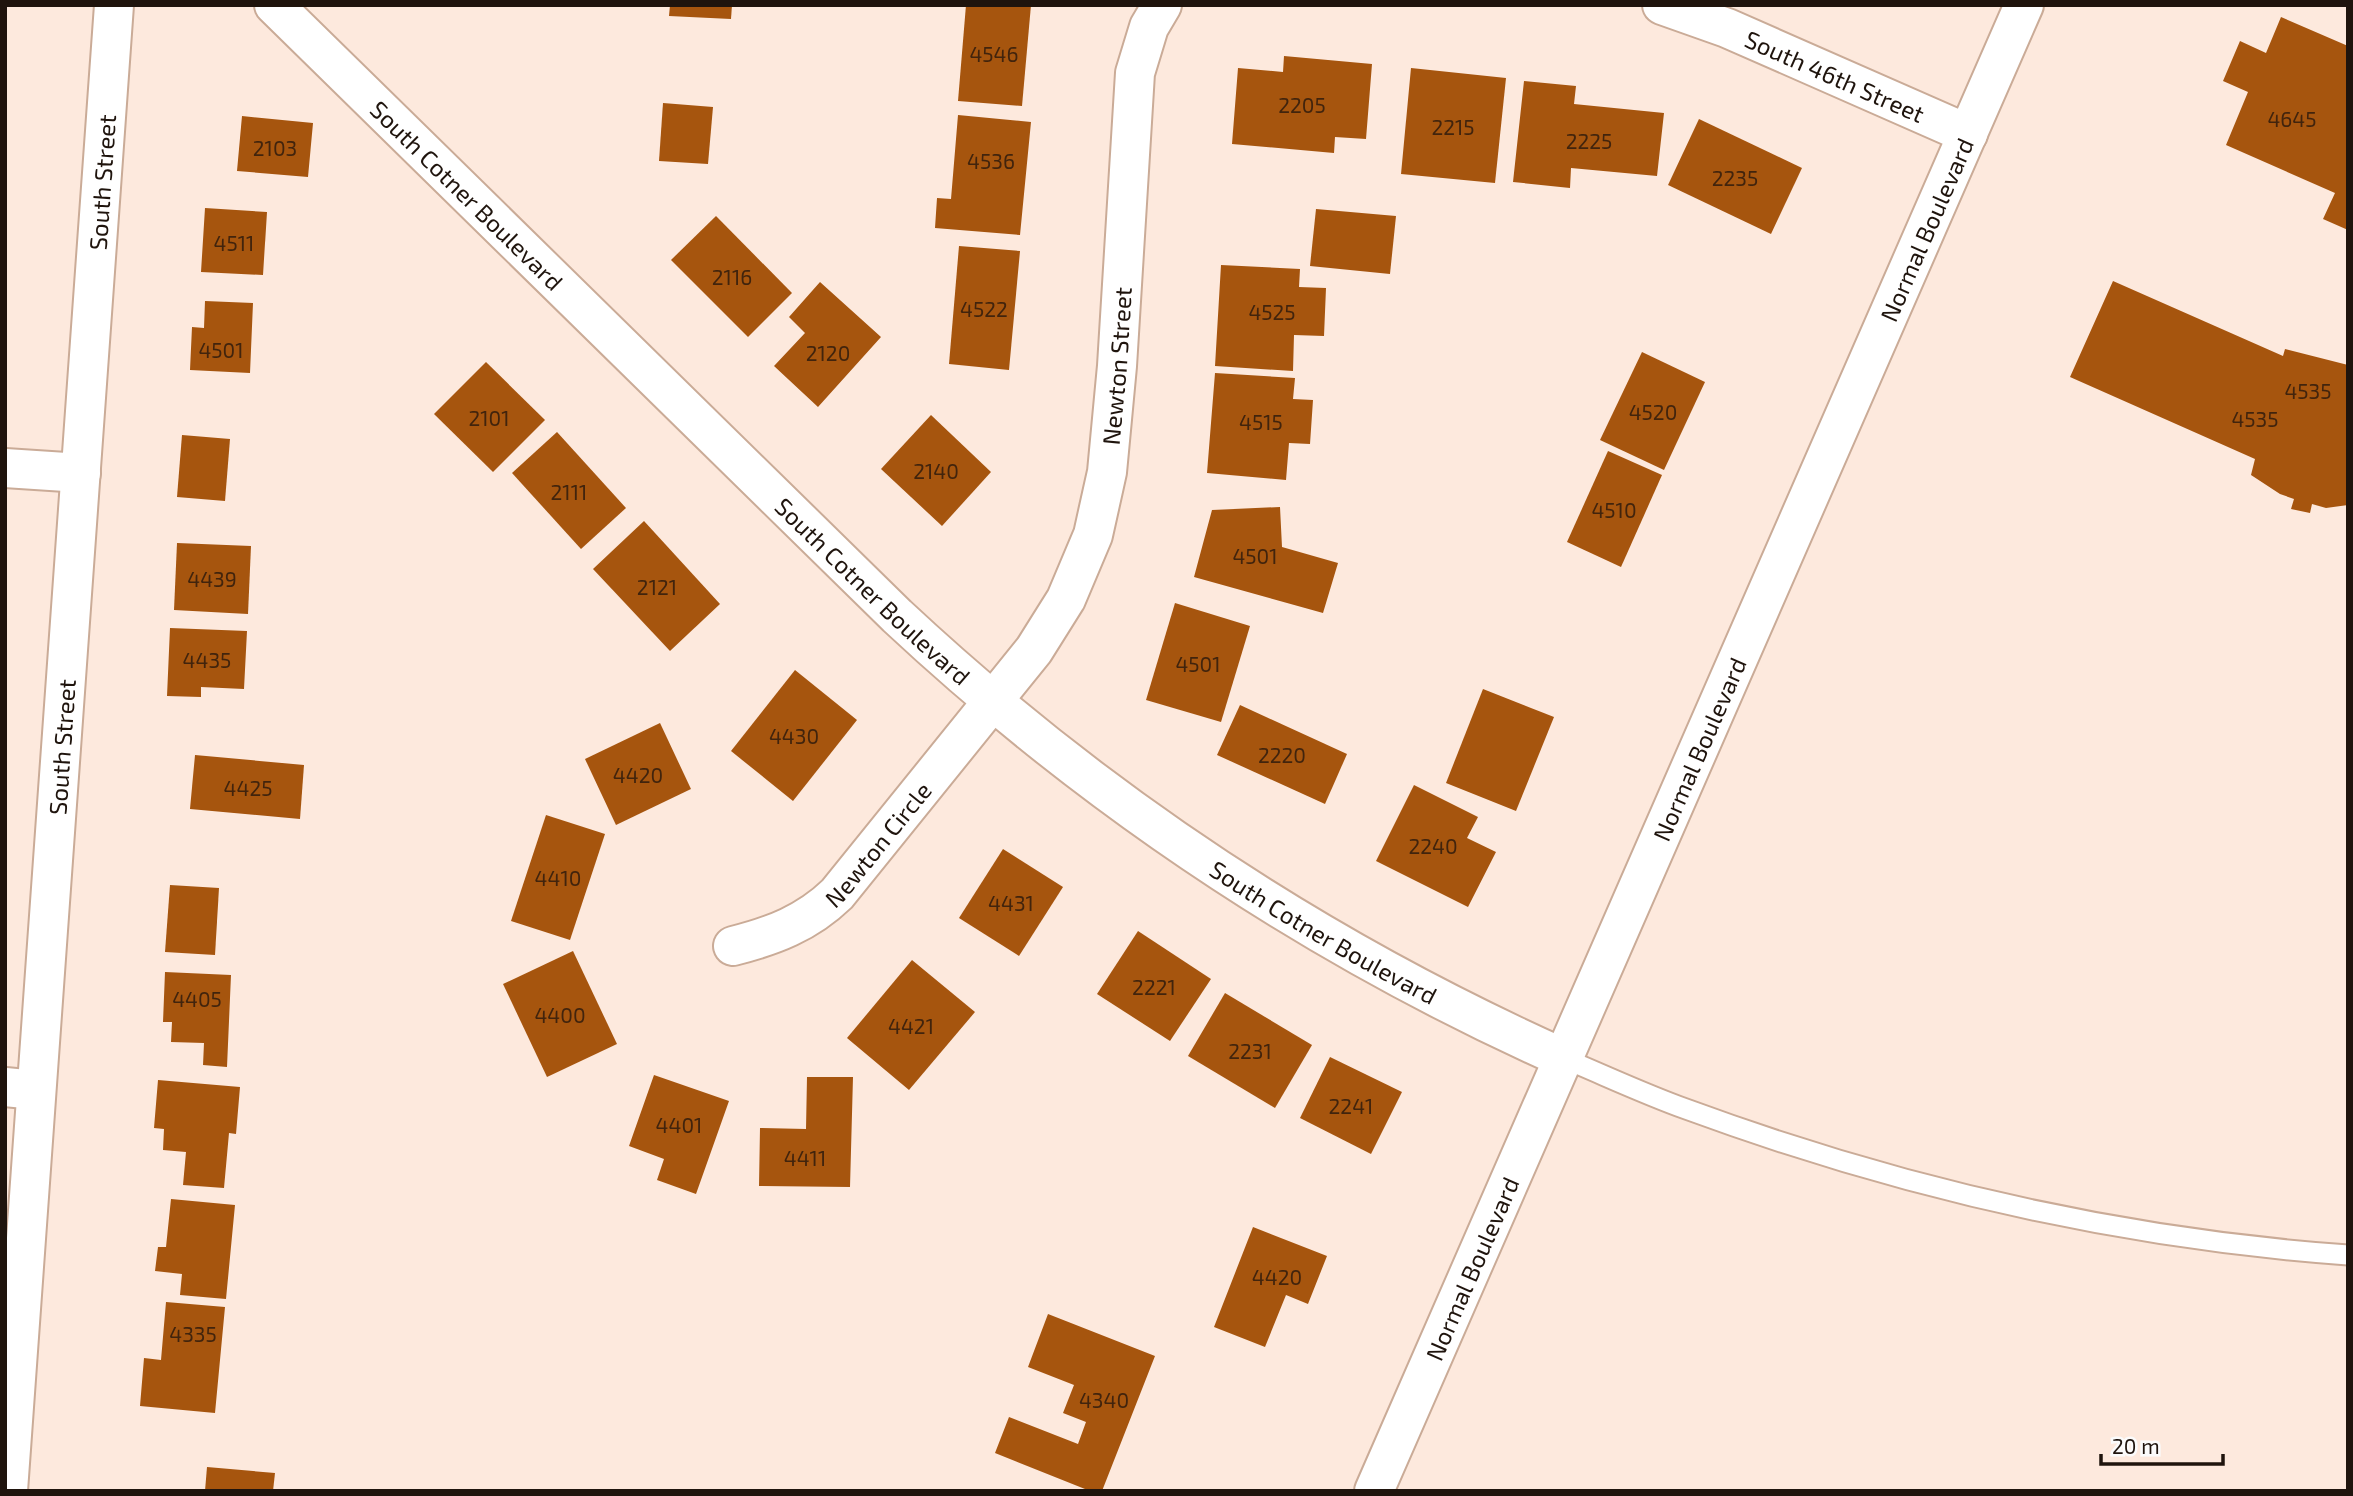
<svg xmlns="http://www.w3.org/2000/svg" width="2353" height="1496" viewBox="0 0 2353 1496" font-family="'Exo 2',sans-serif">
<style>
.building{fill:#a6550e}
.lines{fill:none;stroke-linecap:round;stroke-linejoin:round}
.service-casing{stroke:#caab97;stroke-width:23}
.minor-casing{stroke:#caab97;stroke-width:42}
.secondary-casing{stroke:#caab97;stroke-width:42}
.service{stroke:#fff;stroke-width:19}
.minor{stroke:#fff;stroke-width:38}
.secondary{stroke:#fff;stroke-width:38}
.labels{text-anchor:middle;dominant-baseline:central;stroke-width:6;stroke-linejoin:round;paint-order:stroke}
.number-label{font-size:21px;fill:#41240d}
.street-label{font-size:24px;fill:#1f140d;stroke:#fbfbfb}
</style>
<rect width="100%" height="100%" fill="#fde9dd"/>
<!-- building -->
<g class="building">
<polygon points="670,5 732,5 731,19 669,16"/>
<polygon points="966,5 1031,5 1022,106 958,101"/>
<polygon points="2281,17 2348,46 2348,230 2323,219 2335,193 2226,145 2248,92 2223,81 2240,41 2266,53"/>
<polygon points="1284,56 1372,64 1366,139 1335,137 1334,153 1232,144 1238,68 1283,72"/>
<polygon points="1411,68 1506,78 1495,183 1401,174"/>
<polygon points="1524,81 1576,86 1574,104 1664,113 1657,176 1571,168 1570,188 1513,182"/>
<polygon points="663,103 713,107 708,164 659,161"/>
<polygon points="958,115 1031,122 1020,235 935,228 937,198 951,199"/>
<polygon points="242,116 313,123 308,177 237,171"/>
<polygon points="1699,119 1802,168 1771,234 1668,185"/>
<polygon points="205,208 267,212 263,275 201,272"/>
<polygon points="1316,209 1396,216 1390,274 1310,266"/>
<polygon points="716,216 792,293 748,337 671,260"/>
<polygon points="959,246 1020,251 1009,370 949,364"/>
<polygon points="1221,265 1300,269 1299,287 1326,288 1324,336 1294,335 1293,371 1215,366"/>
<polygon points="2113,281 2283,356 2285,349 2348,365 2348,505 2326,508 2312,504 2310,513 2291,509 2294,499 2280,494 2251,475 2255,459 2070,377"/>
<polygon points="820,282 881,337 818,407 774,366 805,333 789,317"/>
<polygon points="205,301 253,303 250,373 190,370 192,327 204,328"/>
<polygon points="1642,352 1705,382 1664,470 1600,440"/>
<polygon points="486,362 545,420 493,472 434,414"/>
<polygon points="1215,373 1295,378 1293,399 1313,400 1310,444 1289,443 1286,480 1207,473"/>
<polygon points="931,415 991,472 942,526 881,469"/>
<polygon points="557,432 626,508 581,549 512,473"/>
<polygon points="182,435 230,439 225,501 177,497"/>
<polygon points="1608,451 1662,475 1621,567 1567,542"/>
<polygon points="1280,507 1282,547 1338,563 1323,613 1194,577 1212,510"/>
<polygon points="644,521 720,604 670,651 593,569"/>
<polygon points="177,543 251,546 248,614 174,610"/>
<polygon points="1175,603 1250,626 1221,722 1146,700"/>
<polygon points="170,628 247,631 244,689 201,687 201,697 167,696"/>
<polygon points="795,670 857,720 793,801 731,751"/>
<polygon points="1483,689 1554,717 1516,811 1446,783"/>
<polygon points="1240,705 1347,754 1325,804 1217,755"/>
<polygon points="660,723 691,789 616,825 585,759"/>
<polygon points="195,755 304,765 300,819 190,809"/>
<polygon points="1414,785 1478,817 1467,838 1496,852 1468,907 1376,861"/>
<polygon points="546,815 605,834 570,940 511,921"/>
<polygon points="1003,849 1063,887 1019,956 959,918"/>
<polygon points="170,885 219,888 215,955 165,952"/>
<polygon points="1138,931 1211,979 1170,1041 1097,994"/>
<polygon points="573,951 617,1044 547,1077 503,984"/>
<polygon points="912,960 975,1012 909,1090 847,1038"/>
<polygon points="165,972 231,975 227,1067 203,1065 204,1043 171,1042 172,1022 163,1022"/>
<polygon points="1225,993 1312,1045 1275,1108 1188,1056"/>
<polygon points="1330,1057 1402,1092 1371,1154 1300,1118"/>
<polygon points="654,1075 729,1101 696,1194 657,1180 664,1159 629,1146"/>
<polygon points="807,1077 853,1077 850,1187 759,1186 760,1128 806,1129"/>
<polygon points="158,1080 240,1087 236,1134 229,1133 224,1188 183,1185 186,1152 163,1150 164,1129 154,1128"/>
<polygon points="171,1199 235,1205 226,1299 180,1295 182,1274 155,1271 158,1247 166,1247"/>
<polygon points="1253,1227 1327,1256 1308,1304 1286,1295 1265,1347 1214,1327"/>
<polygon points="166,1302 225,1307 215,1413 140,1406 144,1358 161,1360"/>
<polygon points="1048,1314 1155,1356 1102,1491 1090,1491 995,1453 1009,1417 1078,1444 1086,1422 1063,1413 1074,1385 1028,1367"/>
<polygon points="207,1467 275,1473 273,1491 205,1491"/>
</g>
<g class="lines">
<defs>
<path id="service" d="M1563,1058C1604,1075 1644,1094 1686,1109C1898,1187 2122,1239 2348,1255"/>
<g id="minor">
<path id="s1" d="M274,5L897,616C1094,800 1317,948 1563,1058"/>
<path id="s2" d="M1662,5L1727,28L1968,134"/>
<polyline points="5,468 81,473"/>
<path id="s3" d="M733,946C773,936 807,923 837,894L1034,650L1066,599L1093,535L1107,472L1117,366L1135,73L1149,27L1162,5"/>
<polyline points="5,1087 36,1090"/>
</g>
<g id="secondary">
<path id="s4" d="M8,1491L114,5"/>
<path id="s5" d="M1374,1491L2024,5"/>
</g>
</defs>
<!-- service casing -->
<use href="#service" class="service-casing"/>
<!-- minor casing -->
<use href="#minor" class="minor-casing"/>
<!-- secondary casing -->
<use href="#secondary" class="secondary-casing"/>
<!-- service -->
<use href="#service" class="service"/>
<!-- minor -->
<use href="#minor" class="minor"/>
<!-- secondary -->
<use href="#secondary" class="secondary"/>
</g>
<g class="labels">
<!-- number labels -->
<g class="number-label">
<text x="994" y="53">4546</text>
<text x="1302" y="104">2205</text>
<text x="2292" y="118">4645</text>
<text x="1453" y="126">2215</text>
<text x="1589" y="140">2225</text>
<text x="275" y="147">2103</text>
<text x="991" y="160">4536</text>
<text x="1735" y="177">2235</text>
<text x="234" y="242">4511</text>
<text x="732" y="276">2116</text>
<text x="984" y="308">4522</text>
<text x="1272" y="311">4525</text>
<text x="221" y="349">4501</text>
<text x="828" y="352">2120</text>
<text x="2308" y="390">4535</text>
<text x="1653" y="411">4520</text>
<text x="489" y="417">2101</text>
<text x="2255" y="418">4535</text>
<text x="1261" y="421">4515</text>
<text x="936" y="470">2140</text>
<text x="569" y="491">2111</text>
<text x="1614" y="509">4510</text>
<text x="1255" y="555">4501</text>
<text x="212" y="578">4439</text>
<text x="657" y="586">2121</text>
<text x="207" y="659">4435</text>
<text x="1198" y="663">4501</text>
<text x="794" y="735">4430</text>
<text x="1282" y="754">2220</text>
<text x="638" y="774">4420</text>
<text x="248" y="787">4425</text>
<text x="1433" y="845">2240</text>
<text x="558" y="877">4410</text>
<text x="1011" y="902">4431</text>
<text x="1154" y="986">2221</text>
<text x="197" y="998">4405</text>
<text x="560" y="1014">4400</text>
<text x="911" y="1025">4421</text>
<text x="1250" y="1050">2231</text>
<text x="1351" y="1105">2241</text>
<text x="679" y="1124">4401</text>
<text x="805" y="1157">4411</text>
<text x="1277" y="1276">4420</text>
<text x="193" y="1333">4335</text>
<text x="1104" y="1399">4340</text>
</g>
<!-- street labels -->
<g class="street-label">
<text stroke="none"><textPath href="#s2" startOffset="187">South 46th Street</textPath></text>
<text stroke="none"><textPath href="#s4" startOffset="1312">South Street</textPath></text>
<text stroke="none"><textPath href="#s1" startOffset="271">South Cotner Boulevard</textPath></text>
<text stroke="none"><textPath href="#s5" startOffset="1377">Normal Boulevard</textPath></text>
<text stroke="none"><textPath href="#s3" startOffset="732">Newton Street</textPath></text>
<text stroke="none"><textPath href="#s1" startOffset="838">South Cotner Boulevard</textPath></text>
<text stroke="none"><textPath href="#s4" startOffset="746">South Street</textPath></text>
<text stroke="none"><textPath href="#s5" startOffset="810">Normal Boulevard</textPath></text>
<text stroke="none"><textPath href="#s3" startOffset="182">Newton Circle</textPath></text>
<text stroke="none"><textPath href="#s1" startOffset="1405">South Cotner Boulevard</textPath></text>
<text stroke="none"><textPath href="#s5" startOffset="243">Normal Boulevard</textPath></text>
</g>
</g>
<!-- border -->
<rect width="2353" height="1496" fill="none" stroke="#1f140d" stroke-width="14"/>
<!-- scale -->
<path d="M2101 1454v10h122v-10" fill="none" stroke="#1f140d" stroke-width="3.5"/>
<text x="2112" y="1454" font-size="21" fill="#1f140d" stroke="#fbfbfb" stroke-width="5" paint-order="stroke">20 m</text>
</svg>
